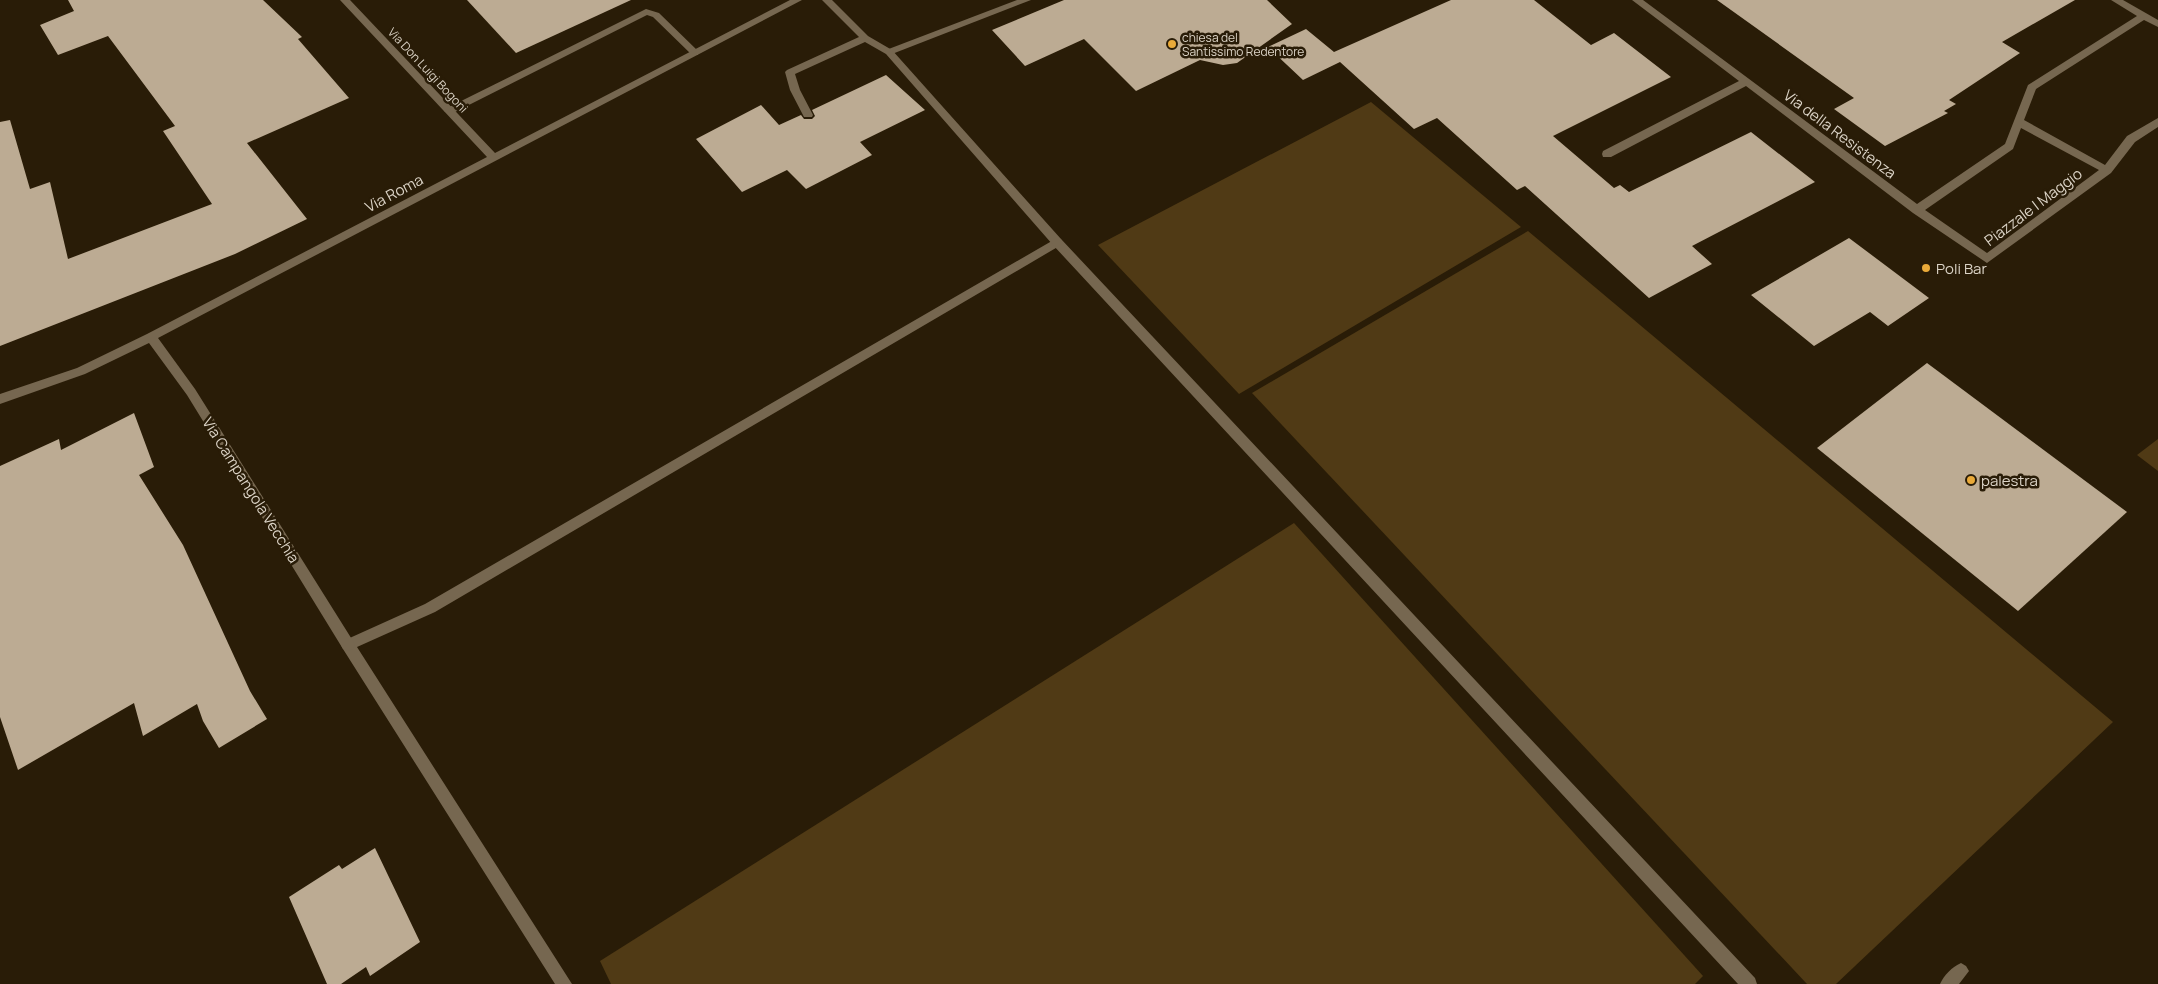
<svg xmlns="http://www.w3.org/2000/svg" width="2158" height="984" viewBox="0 0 2158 984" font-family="Manrope,sans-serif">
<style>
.green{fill:#503a15}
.building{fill:#bcab93}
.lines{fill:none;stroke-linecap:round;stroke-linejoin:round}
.lane{fill:#766750;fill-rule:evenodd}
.street{fill:#766750;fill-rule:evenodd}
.poi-dot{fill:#eaaa39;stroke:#291c07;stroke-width:2}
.labels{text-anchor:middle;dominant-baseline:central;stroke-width:5;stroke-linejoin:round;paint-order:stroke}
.far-poi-label{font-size:12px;fill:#dbd3c6;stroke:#291c07;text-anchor:start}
.far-street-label{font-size:12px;fill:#dbd3c6;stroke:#291c07}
.street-label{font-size:15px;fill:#dbd3c6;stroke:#291c07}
.poi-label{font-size:15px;fill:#dbd3c6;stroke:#291c07;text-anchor:start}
</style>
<rect width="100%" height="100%" fill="#291c07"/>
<!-- green -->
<g class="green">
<polygon points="1371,102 1521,227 1239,394 1098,245"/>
<polygon points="1528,231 2113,722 1836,984 1807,984 1252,393"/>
<polygon points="2158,439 2158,471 2137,455"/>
<polygon points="1294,523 1703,976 1695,984 611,984 600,961"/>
</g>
<!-- building -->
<g class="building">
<polygon points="68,0 263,0 302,37 298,39 349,98 247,143 307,219 235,254 0,346 0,122 10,120 30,189 50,182 68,259 212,204 163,131 175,126 108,36 58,55 40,25 74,11"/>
<polygon points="467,0 631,0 516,53"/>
<polygon points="1064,0 1267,0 1292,24 1237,63 1223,65 1200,60 1136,91 1084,39 1025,66 992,30"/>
<polygon points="1451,0 1534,0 1591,45 1614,33 1671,77 1553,136 1614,188 1620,185 1629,192 1751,132 1815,182 1692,246 1712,264 1649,298 1525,186 1517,190 1437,118 1414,129 1340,62 1303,80 1268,47 1306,29 1334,52"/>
<polygon points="1717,0 2075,0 2002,42 2020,53 1949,100 1956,104 1944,111 1948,113 1885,146 1834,109 1854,98"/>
<polygon points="886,75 925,110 860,142 872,155 806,189 787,170 742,192 696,139 761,105 779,125 801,115 804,119 812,119 815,116 812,110"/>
<polygon points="1849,238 1929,298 1888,326 1870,312 1814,346 1751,295"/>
<polygon points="1927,363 2127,512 2018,611 1817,448"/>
<polygon points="134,413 154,467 139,475 183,545 250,691 267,719 219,748 203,721 197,704 143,736 134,703 18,770 0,717 0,466 59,439 61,450"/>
<polygon points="375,848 420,942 370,976 366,967 341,984 327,984 289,897 339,865 342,869"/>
</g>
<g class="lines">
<!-- lane -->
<g class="lane">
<polygon points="1017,0 1031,0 892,54 889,55 884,52 886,50"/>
<polygon points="646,9 659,13 698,51 698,55 692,55 653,17 647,15 453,113 449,114 444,111 445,109"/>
<polygon points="1057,238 1061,239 1062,242 1061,245 435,612 357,647 572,984 555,984 343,649 341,645 343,641 425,604"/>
</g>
<!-- street -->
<g class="street">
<polygon points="340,0 350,0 495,153 790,0 802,0 158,338 195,389 353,641 355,645 353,649 348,651 343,649 187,395 149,343 85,374 0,404 0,394 77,368 147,334 487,157"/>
<polygon points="822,0 832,0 868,36 892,50 1061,239 1755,978 1757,984 1738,984 1053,245 886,54 865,42 795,74 800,90 813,115 812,117 804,117 790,90 785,72 787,70 859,37"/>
<path d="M1632,0H1643L1917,204L2005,144L2028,85L2137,16L2111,0H2123L2158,20V27L2144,20L2036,89L2024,120L2105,165L2127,136L2158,118V127L2135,142L2111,173L1987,263L1913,213L1746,86L1611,157H1603L1602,154L1603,151L1739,81ZM2021,128L2099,170L1987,253L1925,210L2013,149Z"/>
<path d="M1961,963L1966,966L1969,971L1959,984H1940C1944,975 1952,967 1961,963Z"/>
</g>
</g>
<!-- markers -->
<g class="poi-dot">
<circle cx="1172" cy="44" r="5"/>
<circle cx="1926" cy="268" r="5"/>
<circle cx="1971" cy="480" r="5"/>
</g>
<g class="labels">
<!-- far-poi labels -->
<g class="far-poi-label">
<text x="1182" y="37">chiesa del<tspan x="1182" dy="14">Santissimo Redentore</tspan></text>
</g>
<!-- far-street labels -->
<g class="far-street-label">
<text transform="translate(428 70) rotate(47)">Via Don Luigi Bogoni</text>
</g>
<!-- street labels -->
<g class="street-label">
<text transform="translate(1840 134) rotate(37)">Via della Resistenza</text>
<text transform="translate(394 193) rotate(-28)">Via Roma</text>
<text transform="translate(2033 207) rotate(-37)">Piazzale I Maggio</text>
<text transform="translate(251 490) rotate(58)">Via Campangola Vecchia</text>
</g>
<!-- poi labels -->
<g class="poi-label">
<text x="1936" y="268">Poli Bar</text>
<text x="1981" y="480">palestra</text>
</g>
</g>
</svg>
